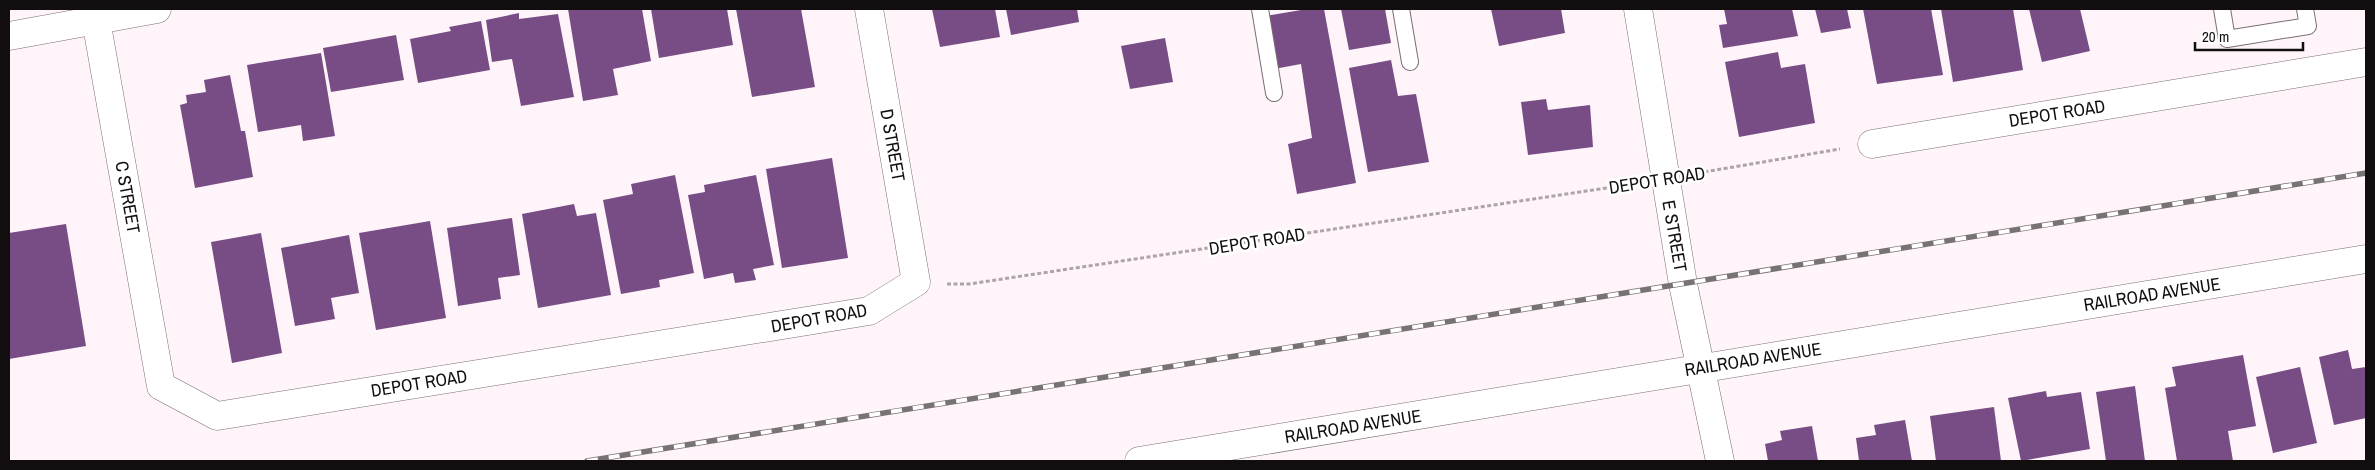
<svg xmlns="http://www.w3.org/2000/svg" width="2375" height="470" viewBox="0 0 2375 470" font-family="'Archivo Narrow',sans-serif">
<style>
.building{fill:#784d85}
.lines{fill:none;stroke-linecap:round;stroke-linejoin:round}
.service-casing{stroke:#7a6e74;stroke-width:18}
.minor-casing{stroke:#7a6e74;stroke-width:29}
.tertiary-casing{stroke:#7a6e74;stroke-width:29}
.path{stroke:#aca4a8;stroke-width:3;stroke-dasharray:4 2.5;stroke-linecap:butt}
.service{stroke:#fff;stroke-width:16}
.minor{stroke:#fff;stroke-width:28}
.tertiary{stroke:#fff;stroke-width:28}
.rail-casing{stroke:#797275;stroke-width:5.5}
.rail{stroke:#fff;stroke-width:4;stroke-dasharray:11;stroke-linecap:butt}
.labels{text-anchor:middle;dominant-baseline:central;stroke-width:5;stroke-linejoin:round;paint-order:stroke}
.street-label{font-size:18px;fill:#120e10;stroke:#fff}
</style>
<rect width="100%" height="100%" fill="#fff4f9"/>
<!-- building -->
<g class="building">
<polygon points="568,9 642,9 651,61 613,69 618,95 583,101"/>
<polygon points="651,9 727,9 733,45 659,58"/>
<polygon points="736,9 801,9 815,87 752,97"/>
<polygon points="932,9 995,9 1000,37 940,47"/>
<polygon points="1006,9 1077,9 1079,22 1011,35"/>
<polygon points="1307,9 1324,9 1356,183 1297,194 1288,144 1312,138 1301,64 1274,69 1265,16"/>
<polygon points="1341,9 1385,9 1391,43 1349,50"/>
<polygon points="1491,9 1561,9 1565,33 1499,46"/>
<polygon points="1724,9 1792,9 1798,36 1723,48 1719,25 1727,24"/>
<polygon points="1815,9 1847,9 1851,28 1821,33"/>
<polygon points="1863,9 1931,9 1943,75 1877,84"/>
<polygon points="1941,9 2013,9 2023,70 1953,82"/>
<polygon points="2029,9 2080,9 2090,51 2042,62"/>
<polygon points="519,13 519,19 558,14 574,97 521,106 512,59 492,62 486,20"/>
<polygon points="481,21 490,70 418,83 410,39 451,31 449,27"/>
<polygon points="396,35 404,80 331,92 323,48"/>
<polygon points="1165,38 1173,82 1130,89 1121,46"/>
<polygon points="1778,52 1781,68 1805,64 1815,123 1739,137 1725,62"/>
<polygon points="321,53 335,136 303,141 301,125 258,132 247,65"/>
<polygon points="1391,60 1398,96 1416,94 1429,162 1368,172 1349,68"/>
<polygon points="230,75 241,131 245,131 253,177 195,188 180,105 187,103 186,95 206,92 204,80"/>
<polygon points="1546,99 1548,110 1590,105 1593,147 1528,155 1521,102"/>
<polygon points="832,158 848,258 782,268 766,169"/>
<polygon points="675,175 694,273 659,280 660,287 621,294 603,200 633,194 631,184"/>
<polygon points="756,175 774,265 753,269 756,280 735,283 733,273 704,279 688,195 705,192 704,185"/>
<polygon points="574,204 577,216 596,213 611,295 538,308 522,214"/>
<polygon points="512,218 520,275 498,278 501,299 458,306 447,228"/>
<polygon points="430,221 446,318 376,330 359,233"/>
<polygon points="66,224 86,346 9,359 9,233"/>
<polygon points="261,233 282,353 232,363 211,242"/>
<polygon points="349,235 359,293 331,298 335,319 295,326 281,248"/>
<polygon points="2348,350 2352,369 2366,367 2366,418 2334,425 2319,357"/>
<polygon points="2243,355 2256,426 2228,431 2233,461 2177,461 2165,388 2176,386 2172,367"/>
<polygon points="2300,367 2317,443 2273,453 2256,377"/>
<polygon points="2135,386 2145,461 2106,461 2096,392"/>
<polygon points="2046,391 2047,397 2081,392 2090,449 2021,461 2008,398"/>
<polygon points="1994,407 2001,461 1936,461 1930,416"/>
<polygon points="1905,420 1912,461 1859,461 1856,438 1876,435 1874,425"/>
<polygon points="1812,426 1818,461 1768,461 1765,444 1782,440 1780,431"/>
</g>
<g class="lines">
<defs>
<g id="service">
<polyline points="1260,9 1274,93"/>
<polyline points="1401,9 1410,62"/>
<polyline points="2222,9 2227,39 2308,26 2305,9"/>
</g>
<g id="minor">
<polyline points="94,9 161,386 217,416 869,311 916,282 869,9"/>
<polyline points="1638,9 1683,284 1720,461"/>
<polyline points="9,36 157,9"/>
<polyline points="1872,144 2366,62"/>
</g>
<polyline id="tertiary" points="1139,461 2366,259"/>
</defs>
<!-- service casing -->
<use href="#service" class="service-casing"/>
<!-- minor casing -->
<use href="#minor" class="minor-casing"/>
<!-- tertiary casing -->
<use href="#tertiary" class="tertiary-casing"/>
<!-- path -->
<g class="path">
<polyline points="1698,173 1840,149"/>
<polyline points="947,284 969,284 1633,184"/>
</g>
<!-- service -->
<use href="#service" class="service"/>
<!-- minor -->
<use href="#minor" class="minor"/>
<!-- tertiary -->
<use href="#tertiary" class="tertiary"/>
<defs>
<polyline id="rail" points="587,461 2366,173"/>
</defs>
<!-- rail casing -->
<use href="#rail" class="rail-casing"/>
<!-- rail -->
<use href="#rail" class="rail"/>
</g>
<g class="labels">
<!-- street labels -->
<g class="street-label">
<text transform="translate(2057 113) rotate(-9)">DEPOT ROAD</text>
<text transform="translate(893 145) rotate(80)">D STREET</text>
<text transform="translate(1657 180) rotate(-9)">DEPOT ROAD</text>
<text transform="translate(128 197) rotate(80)">C STREET</text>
<text transform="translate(1675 236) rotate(80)">E STREET</text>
<text transform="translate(1257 241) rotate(-9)">DEPOT ROAD</text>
<text transform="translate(2152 294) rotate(-9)">RAILROAD AVENUE</text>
<text transform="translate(819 318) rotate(-10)">DEPOT ROAD</text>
<text transform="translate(1753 359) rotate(-9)">RAILROAD AVENUE</text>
<text transform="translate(419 383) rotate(-9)">DEPOT ROAD</text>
<text transform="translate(1353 426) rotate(-9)">RAILROAD AVENUE</text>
</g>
</g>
<!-- border -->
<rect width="2375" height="470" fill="none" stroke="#120e10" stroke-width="20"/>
<!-- scale -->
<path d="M2195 42v8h108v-8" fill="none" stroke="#120e10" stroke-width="2.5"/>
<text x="2202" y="42" font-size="15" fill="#120e10" stroke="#ffffff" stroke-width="4" paint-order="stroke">20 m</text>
</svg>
